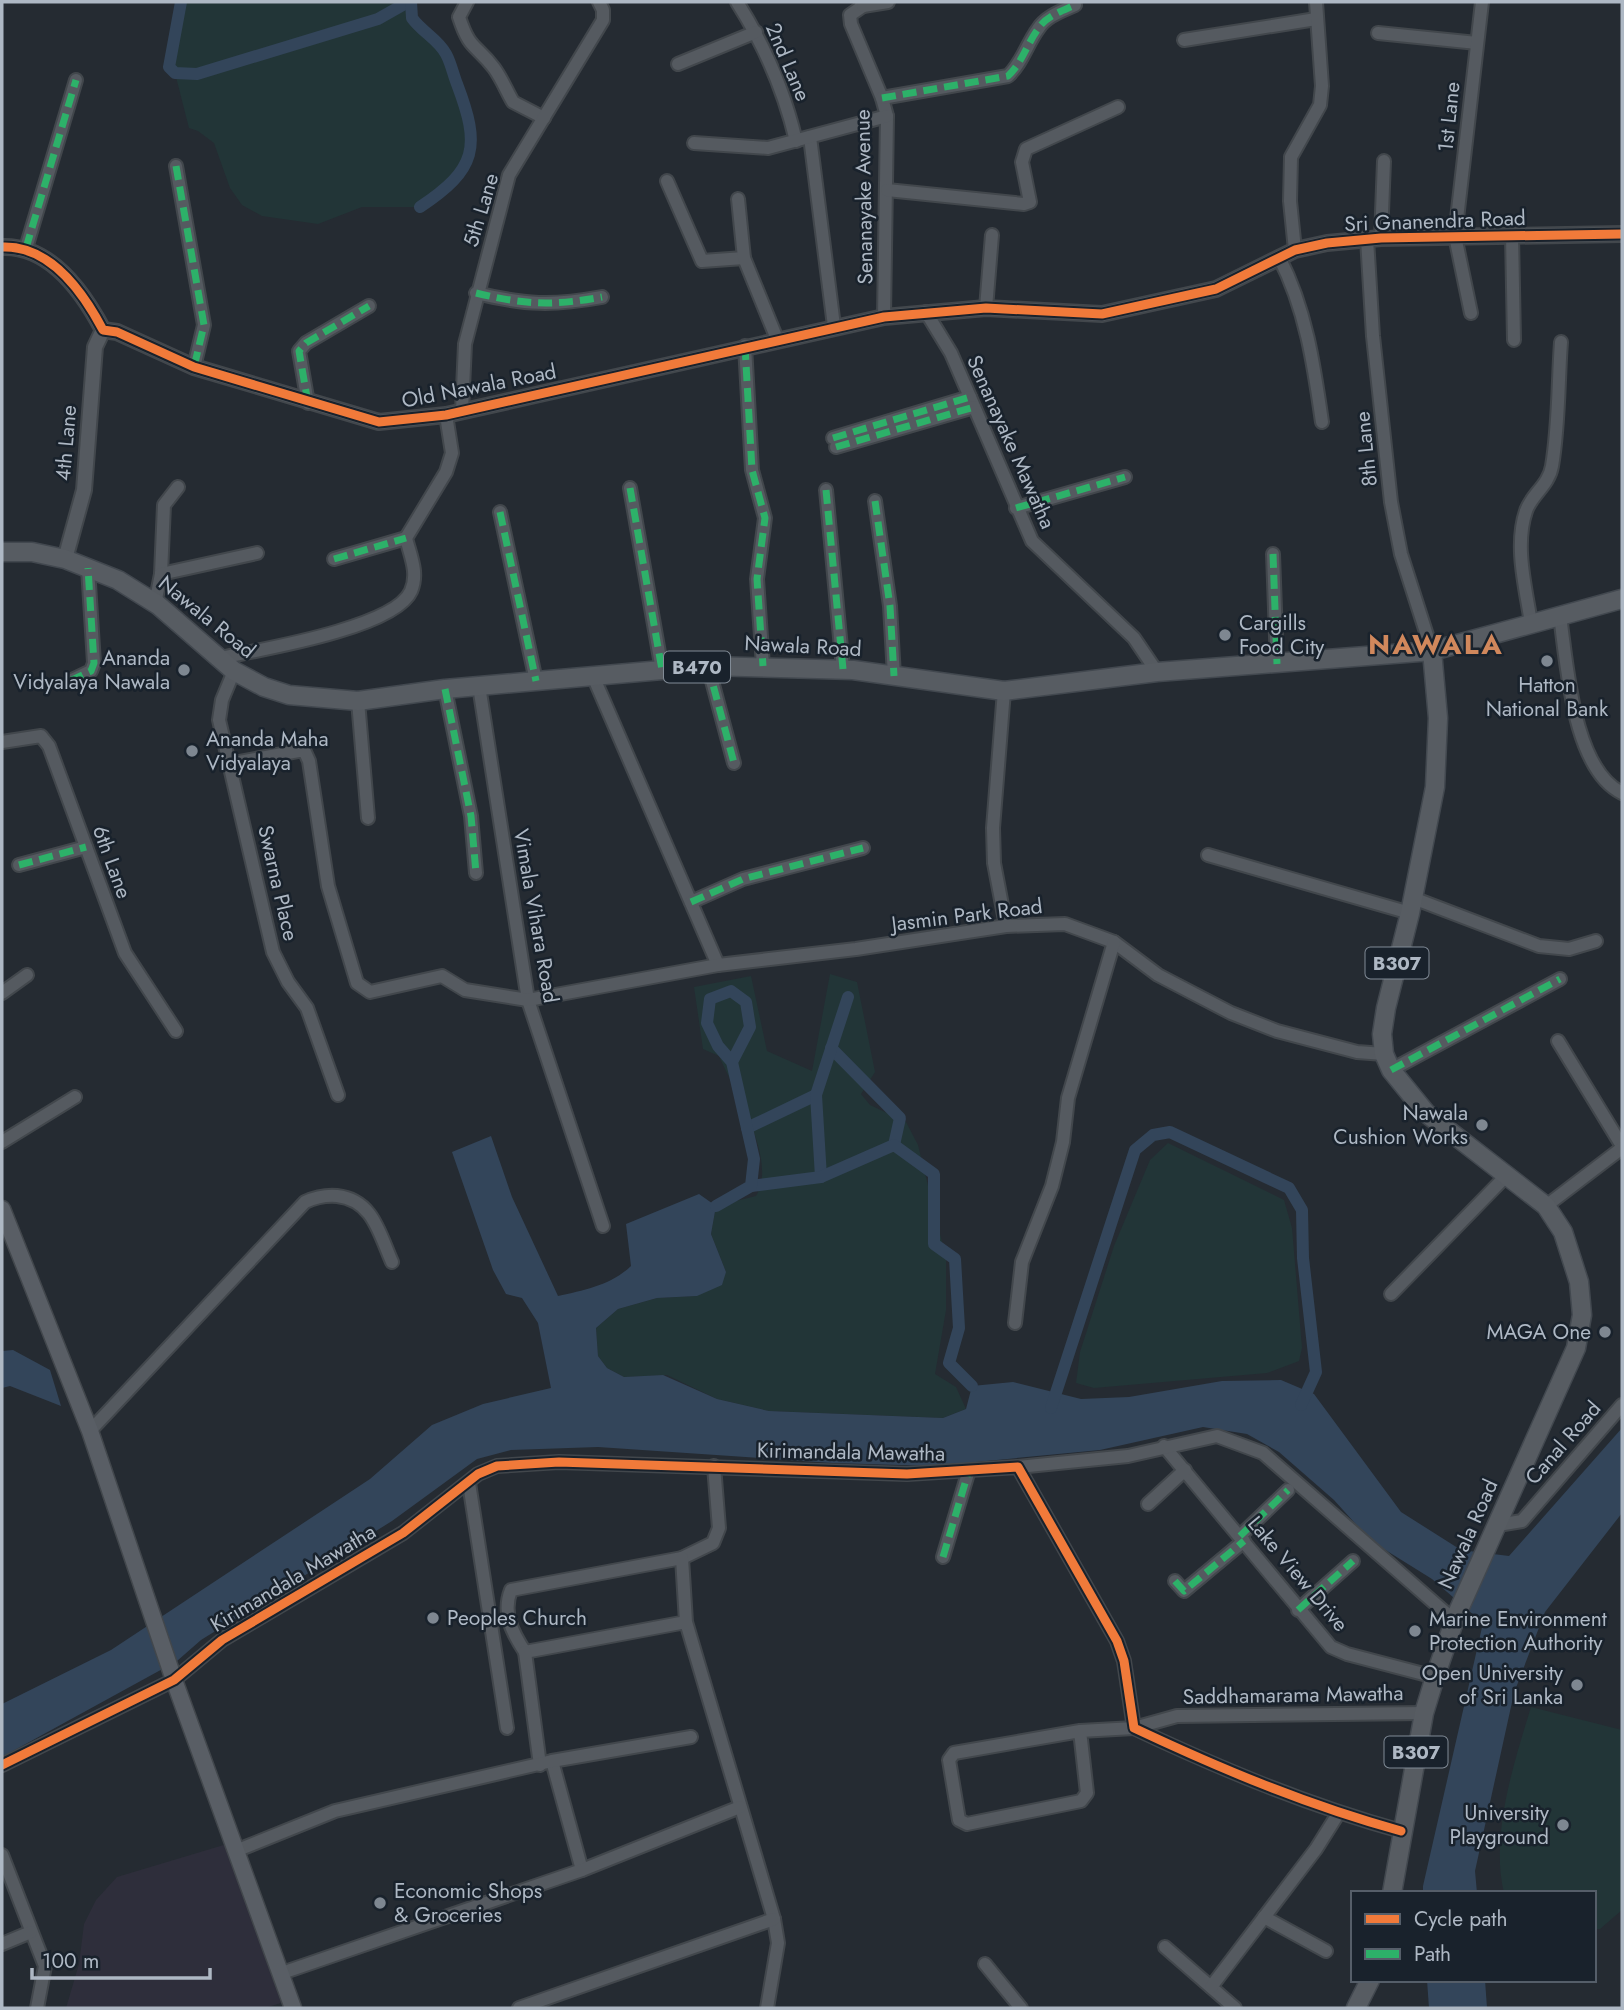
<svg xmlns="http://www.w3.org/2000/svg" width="1624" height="2010" viewBox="0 0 1624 2010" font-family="Jost,sans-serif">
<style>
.medical{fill:#2e2e3b}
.green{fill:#223537}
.water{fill:#33455a}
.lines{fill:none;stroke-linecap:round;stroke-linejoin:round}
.canal{stroke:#33455a;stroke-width:12}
.minor-casing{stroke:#42474c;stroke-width:16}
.tertiary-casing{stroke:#42474c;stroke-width:18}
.secondary-casing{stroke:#42474c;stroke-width:19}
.primary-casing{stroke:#42484f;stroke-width:21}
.minor{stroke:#555a60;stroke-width:12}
.tertiary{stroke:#555a60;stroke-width:14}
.secondary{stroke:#595e65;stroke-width:16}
.primary{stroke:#575c62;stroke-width:18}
.quiet{stroke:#2db169;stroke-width:7;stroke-dasharray:14 7;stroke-linecap:butt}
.cycleway-casing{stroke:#19222c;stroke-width:13}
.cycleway{stroke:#f17a3a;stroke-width:9}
.poi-dot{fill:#7e8791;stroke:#19222c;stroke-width:2.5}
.labels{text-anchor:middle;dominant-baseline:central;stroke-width:5;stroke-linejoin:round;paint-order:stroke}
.shield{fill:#19222c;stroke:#818b96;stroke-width:2}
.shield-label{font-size:19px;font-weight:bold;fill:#aeb8c4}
.street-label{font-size:21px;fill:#aeb8c4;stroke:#19222c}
.poi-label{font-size:21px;fill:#aeb8c4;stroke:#19222c;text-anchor:start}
.district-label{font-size:28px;font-weight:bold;letter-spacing:2px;fill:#d1885c;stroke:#19222c}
</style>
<rect width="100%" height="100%" fill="#252b32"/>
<!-- medical -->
<polygon class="medical" points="227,1844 281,2003 265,2008 66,2008 79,1964 84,1924 96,1900 117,1877"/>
<!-- green -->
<g class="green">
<polygon points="181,2 411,2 412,18 447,55 473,129 469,151 459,176 451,187 420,207 362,207 318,224 262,216 242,205 230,188 214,143 198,131 189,128 175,73 169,67"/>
<path d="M830,974L857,982L875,1072L861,1094L870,1105L906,1122L918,1145L946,1258V1310L935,1374L956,1387L966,1409L943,1418L769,1411L717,1399L667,1375L624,1377L607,1368L598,1356L596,1328L618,1309L657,1298L697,1296L726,1272L711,1234L716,1206L756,1196C778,1160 735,1093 719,1056L703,1049L694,987L751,976L767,1051L812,1071Z"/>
<polygon points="1168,1143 1284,1200 1292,1228 1302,1348 1299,1361 1267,1373 1094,1388 1076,1383 1080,1352 1114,1246 1150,1160"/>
<path d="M1531,1707L1622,1730V1910L1600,1929H1594V1893H1504C1490,1836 1514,1762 1531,1707Z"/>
</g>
<!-- water -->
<g class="water">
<path d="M491,1136L512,1197L558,1296C585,1290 611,1285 631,1266L626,1224L699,1194L716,1206L711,1234L726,1272L722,1285L697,1296L657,1298L618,1309L596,1328L598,1356L607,1368L624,1377L663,1375L717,1399L769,1411L943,1418L966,1409L972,1386L1013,1382L1081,1399L1129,1397L1222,1381L1281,1380L1314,1394L1401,1512L1461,1550L1509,1556L1622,1428V1513L1545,1612L1514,1693L1475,1871L1477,1893H1423V1886L1483,1623L1432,1579L1371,1541L1334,1500L1279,1452L1247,1434L1203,1427L1100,1450L934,1466L832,1463L598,1447L511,1450L477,1459L392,1521L201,1640L177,1661L2,1757V1704L111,1650L370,1479L432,1425L483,1404L551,1388L538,1323L522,1298L506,1294L493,1270L452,1152Z"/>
<polygon points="13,1350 50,1370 61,1406 10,1386 2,1388 2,1351"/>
<polygon points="1427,1980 1485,1980 1487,2008 1429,2008"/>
</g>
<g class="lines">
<!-- canal -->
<g class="canal">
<polyline points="181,2 169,67 175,73 197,74 378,19 408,2"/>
<path d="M411,2L412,18C422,32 438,39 446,54C451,63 453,74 457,84C481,147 477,169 420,207"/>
<polyline points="831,1048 900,1118 894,1145"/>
<polyline points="747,1128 816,1095"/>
<polyline points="821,1177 816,1095 848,997"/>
<polyline points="751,1186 821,1177 894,1145 934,1174 934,1244 955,1259 959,1328 949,1363 972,1386"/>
<polyline points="716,1206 751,1186 754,1159 732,1062 718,1046 707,1023 710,999 731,991 746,1002 750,1027 732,1062"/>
<polyline points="1051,1408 1135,1150 1153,1135 1170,1132 1289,1188 1302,1210 1303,1258 1316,1372 1301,1405"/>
</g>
<defs>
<g id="minor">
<path d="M467,2L459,17C470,51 476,44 494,68C502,79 506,90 513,102L544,118"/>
<path d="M737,2C765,46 784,90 796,141"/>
<polyline points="861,2 863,6 850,15 851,24 882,98 887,116 884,317"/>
<polyline points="863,6 888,2"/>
<polyline points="1378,33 1477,43"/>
<polyline points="1184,40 1316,19"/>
<polyline points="678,64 756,32"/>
<path d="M882,98L1008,76C1022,63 1027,44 1038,29C1046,16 1062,11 1075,5"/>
<polyline points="810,137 834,326"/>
<polyline points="694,143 768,148 887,116"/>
<polyline points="176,166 204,325 194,367"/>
<polyline points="667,181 702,261 744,258"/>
<polyline points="887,190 1024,204 1030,202 1022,162 1026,149 1118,107"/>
<polyline points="738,199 744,258 777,339"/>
<polyline points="1512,235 1514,340"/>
<polyline points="1381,238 1384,161"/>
<polyline points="1367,239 1373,336 1391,502 1401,554 1432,651"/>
<polyline points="26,248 76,80"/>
<polyline points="1295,250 1290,201 1291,157 1320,105 1322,86 1316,2"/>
<path d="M1279,257C1306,309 1314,366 1322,422"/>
<path d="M476,293C526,305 552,306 602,297"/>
<polyline points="986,308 992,235"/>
<polyline points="926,312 951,353 1032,541 1134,638 1157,672"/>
<polyline points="1471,313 1455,236 1482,2"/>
<polyline points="745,346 752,470 765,518 757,579 763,666"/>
<polyline points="308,403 299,351 306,343 369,306"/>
<polyline points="462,411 465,344 509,175 603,20 603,10 599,2"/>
<polyline points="833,438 970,397"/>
<polyline points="836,447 974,407"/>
<polyline points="630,488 662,670"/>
<polyline points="826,490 843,669"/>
<polyline points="875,501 890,606 894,676"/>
<polyline points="1016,508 1125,477"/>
<polyline points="500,512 536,681"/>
<polyline points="1273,554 1277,664"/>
<polyline points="334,559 406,538"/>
<polyline points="161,574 164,505 178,487"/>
<polyline points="155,604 161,574 257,553"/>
<path d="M1560,616C1567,665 1573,769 1622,793"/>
<path d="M1531,623C1526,589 1514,546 1526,511C1531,495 1549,485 1552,466C1559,425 1558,383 1561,342"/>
<path d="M220,658C259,650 395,628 411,591C419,573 410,555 406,538L446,472L452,453L446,415"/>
<polyline points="708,666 734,763"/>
<polyline points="234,671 222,700 219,720 273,952 288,982 307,1008 338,1095"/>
<polyline points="593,676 718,965"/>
<polyline points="70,681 91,671 94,663 88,568"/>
<polyline points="479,686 528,1000 603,1226"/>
<polyline points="445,689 471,816 476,873"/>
<polyline points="1004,691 993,828 994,863 1006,926"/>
<polyline points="358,701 368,818"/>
<polyline points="2,742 41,736 49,746 125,953 176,1031"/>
<polyline points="228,764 304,750 309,761 328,886 357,983 370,992 442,976 465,990 528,1000 718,965 856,949 1006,926 1065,924 1114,942 1158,975 1231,1013 1277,1031 1357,1052 1384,1054"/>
<polyline points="1208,855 1410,913"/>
<polyline points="19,865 86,847"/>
<polyline points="1413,898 1539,946 1569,949 1596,941"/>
<polyline points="691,902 743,879 863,848"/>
<polyline points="2,993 27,975"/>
<polyline points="1558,1041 1622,1146"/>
<polyline points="1391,1070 1560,979"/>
<polyline points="2,1142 75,1097"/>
<polyline points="1546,1206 1622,1148"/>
<polyline points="1391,1294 1506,1176"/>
<polyline points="1015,1323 1022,1262 1052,1186 1063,1142 1068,1098 1114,942"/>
<path d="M90,1431L305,1202C316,1197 325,1195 337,1196C373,1200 379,1233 392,1262"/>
<polyline points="1164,1446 1331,1647 1347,1654 1435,1677"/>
<polyline points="1018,1467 1128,1456 1217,1436 1263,1453 1455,1621"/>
<polyline points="469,1483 507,1728"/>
<polyline points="1148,1504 1185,1470"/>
<polyline points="1498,1525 1522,1521 1622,1405"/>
<polyline points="1240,1536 1288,1490"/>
<polyline points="943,1557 969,1470"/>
<polyline points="682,1558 713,1543 719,1528 714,1466"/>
<polyline points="1175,1581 1184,1591 1244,1541"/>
<polyline points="1298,1610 1353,1561"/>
<path d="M686,1622L682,1558L511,1590C502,1613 512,1632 525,1652L686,1622L774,1919L778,1943L767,2008"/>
<polyline points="525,1652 540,1765"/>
<polyline points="1080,1731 1087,1793 1081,1801 967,1824 959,1820 949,1760 954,1753 1080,1731 1134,1728 1177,1716 1424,1713"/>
<polyline points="552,1761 582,1870"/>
<path d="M2,1765L174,1680L222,1640L403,1533L478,1474L497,1466L559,1462L907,1474L1018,1467L1117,1641L1124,1661L1134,1728C1221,1769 1307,1805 1401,1831"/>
<polyline points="238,1850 335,1811 552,1761 691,1737"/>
<polyline points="2,1855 45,1966 37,2008"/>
<polyline points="1264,1917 1326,1951"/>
<polyline points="2,1944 31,1932"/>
<polyline points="1165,1947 1235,2008"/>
<polyline points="985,1964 1021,2008"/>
<polyline points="282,1973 582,1870 740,1807"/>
<polyline points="1211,1987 1316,1849 1338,1814"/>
<polyline points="519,2008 774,1919"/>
</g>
<g id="tertiary">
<path d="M2,247C50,245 83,292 103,330L117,332L194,367L379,422L446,415L884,317L986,308L1102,314L1216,289L1295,250L1327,243L1381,238L1622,234"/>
<polyline points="65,559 84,490 95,347 103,330"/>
</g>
<polyline id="secondary" points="2,1209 90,1431 174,1680 293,2008"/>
<g id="primary">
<polyline points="2,552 32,552 65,559 118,580 158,605 234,671 264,687 289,695 358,701 445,689 708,666 853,670 1004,691 1157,672 1432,651 1622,599"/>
<polyline points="1392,1893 1424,1713 1435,1677 1456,1616 1576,1348 1582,1315 1579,1282 1563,1232 1546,1206 1426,1113 1391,1070 1384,1054 1382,1034 1386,1008 1410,913 1435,787 1438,718 1432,651"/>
<polyline points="1356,2008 1370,1980"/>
</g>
</defs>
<!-- minor casing -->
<use href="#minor" class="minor-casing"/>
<!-- tertiary casing -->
<use href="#tertiary" class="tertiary-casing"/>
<!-- secondary casing -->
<use href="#secondary" class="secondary-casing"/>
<!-- primary casing -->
<use href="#primary" class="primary-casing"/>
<!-- minor -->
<use href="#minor" class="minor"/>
<!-- tertiary -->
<use href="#tertiary" class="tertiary"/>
<!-- secondary -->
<use href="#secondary" class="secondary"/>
<!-- primary -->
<use href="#primary" class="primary"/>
<!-- quiet -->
<g class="quiet">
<path d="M882,98L1008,76C1022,63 1027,44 1038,29C1046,16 1062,11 1075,5"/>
<polyline points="176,166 204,325 194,367"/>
<polyline points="26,248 76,80"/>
<path d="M476,293C526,305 552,306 602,297"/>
<polyline points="745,346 752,470 765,518 757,579 763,666"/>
<polyline points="308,403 299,351 306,343 369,306"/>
<polyline points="833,438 970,397"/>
<polyline points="836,447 974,407"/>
<polyline points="630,488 662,670"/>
<polyline points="826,490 843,669"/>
<polyline points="875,501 890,606 894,676"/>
<polyline points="1016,508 1125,477"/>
<polyline points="500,512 536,681"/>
<polyline points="1273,554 1277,664"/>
<polyline points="334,559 406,538"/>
<polyline points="708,666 734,763"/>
<polyline points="70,681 91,671 94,663 88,568"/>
<polyline points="445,689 471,816 476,873"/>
<polyline points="19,865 86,847"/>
<polyline points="691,902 743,879 863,848"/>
<polyline points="1391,1070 1560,979"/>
<polyline points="1240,1536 1288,1490"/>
<polyline points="943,1557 969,1470"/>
<polyline points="1175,1581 1184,1591 1244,1541"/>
<polyline points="1298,1610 1353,1561"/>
</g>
<defs>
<g id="cycleway">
<path d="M2,247C50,245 83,292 103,330L117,332L194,367L379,422L446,415L884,317L986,308L1102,314L1216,289L1295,250L1327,243L1381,238L1622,234"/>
<path d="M2,1765L174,1680L222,1640L403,1533L478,1474L497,1466L559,1462L907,1474L1018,1467L1117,1641L1124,1661L1134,1728C1221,1769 1307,1805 1401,1831"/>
</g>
</defs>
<!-- cycleway casing -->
<use href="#cycleway" class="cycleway-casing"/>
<!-- cycleway -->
<use href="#cycleway" class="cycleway"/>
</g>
<!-- markers -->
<g class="poi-dot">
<circle cx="1225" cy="635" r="7"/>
<circle cx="1547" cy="661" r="7"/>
<circle cx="184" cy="670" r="7"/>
<circle cx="192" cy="751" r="7"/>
<circle cx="1482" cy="1125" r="7"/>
<circle cx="1605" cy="1332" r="7"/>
<circle cx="433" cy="1618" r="7"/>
<circle cx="1415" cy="1631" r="7"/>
<circle cx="1577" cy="1685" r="7"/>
<circle cx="1563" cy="1825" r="7"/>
<circle cx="380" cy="1903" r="7"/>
</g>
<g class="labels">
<!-- shield labels -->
<g class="shield">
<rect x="664" y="651.5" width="66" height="31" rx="5"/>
<rect x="1365.5" y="947.5" width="63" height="31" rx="5"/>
<rect x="1384.5" y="1736.5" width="63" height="31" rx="5"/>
</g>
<g class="shield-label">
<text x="697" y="667">B470</text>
<text x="1397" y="963">B307</text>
<text x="1416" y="1752">B307</text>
</g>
<!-- street labels -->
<g class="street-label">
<text transform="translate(788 62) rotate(67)">2nd Lane</text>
<text transform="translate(1449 117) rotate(-84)">1st Lane</text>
<text transform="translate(864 197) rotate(-91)">Senanayake Avenue</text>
<text transform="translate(481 210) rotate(-73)">5th Lane</text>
<text transform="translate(1435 221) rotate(-2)">Sri Gnanendra Road</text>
<text transform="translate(479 386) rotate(-11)">Old Nawala Road</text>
<text transform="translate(1011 442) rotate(66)">Senanayake Mawatha</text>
<text transform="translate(66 443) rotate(-85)">4th Lane</text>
<text transform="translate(1366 449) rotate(-96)">8th Lane</text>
<text transform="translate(207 617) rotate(39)">Nawala Road</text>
<text transform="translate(803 646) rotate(3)">Nawala Road</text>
<text transform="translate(112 862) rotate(70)">6th Lane</text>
<text transform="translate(278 883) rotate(77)">Swarna Place</text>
<text transform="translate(967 915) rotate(-7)">Jasmin Park Road</text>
<text transform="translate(536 916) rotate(80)">Vimala Vihara Road</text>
<text transform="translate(1563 1443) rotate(-49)">Canal Road</text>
<text transform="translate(851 1452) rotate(1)">Kirimandala Mawatha</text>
<text transform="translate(1468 1534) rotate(-66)">Nawala Road</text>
<text transform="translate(1298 1574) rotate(50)">Lake View Drive</text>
<text transform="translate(293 1578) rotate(-31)">Kirimandala Mawatha</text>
<text transform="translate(1293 1695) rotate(-1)">Saddhamarama Mawatha</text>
</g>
<!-- poi labels -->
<g class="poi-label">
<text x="1239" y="623">Cargills<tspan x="1239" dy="24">Food City</tspan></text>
<text x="170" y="658" text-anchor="end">Ananda<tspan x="170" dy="24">Vidyalaya Nawala</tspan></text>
<text x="1547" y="685" text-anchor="middle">Hatton<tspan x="1547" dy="24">National Bank</tspan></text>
<text x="206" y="739">Ananda Maha<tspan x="206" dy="24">Vidyalaya</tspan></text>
<text x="1468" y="1113" text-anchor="end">Nawala<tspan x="1468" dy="24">Cushion Works</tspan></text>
<text x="1591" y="1332" text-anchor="end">MAGA One</text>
<text x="447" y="1618">Peoples Church</text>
<text x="1429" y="1619">Marine Environment<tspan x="1429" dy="24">Protection Authority</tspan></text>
<text x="1563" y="1673" text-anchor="end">Open University<tspan x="1563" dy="24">of Sri Lanka</tspan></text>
<text x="1549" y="1813" text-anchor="end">University<tspan x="1549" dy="24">Playground</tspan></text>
<text x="394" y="1891">Economic Shops<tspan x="394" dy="24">&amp; Groceries</tspan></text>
</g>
<!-- district labels -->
<g class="district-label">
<text x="1436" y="644">NAWALA</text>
</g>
</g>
<!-- border -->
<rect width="1624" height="2010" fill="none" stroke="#aeb8c4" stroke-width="7"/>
<!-- legend -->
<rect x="1351" y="1891" width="245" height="91" fill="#19222c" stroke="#555e69" stroke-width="2"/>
<rect x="1365" y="1914" width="35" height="10" fill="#f17a3a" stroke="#555e69" stroke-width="2"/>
<text x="1414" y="1926" font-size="21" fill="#aeb8c4">Cycle path</text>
<rect x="1365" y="1949" width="35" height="10" fill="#2db169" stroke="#555e69" stroke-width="2"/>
<text x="1414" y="1961" font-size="21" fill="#aeb8c4">Path</text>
<!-- scale -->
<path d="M32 1968v10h178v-10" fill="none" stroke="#aeb8c4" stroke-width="3.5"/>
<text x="42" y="1968" font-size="21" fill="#aeb8c4" stroke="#19222c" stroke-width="5" paint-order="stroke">100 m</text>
</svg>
